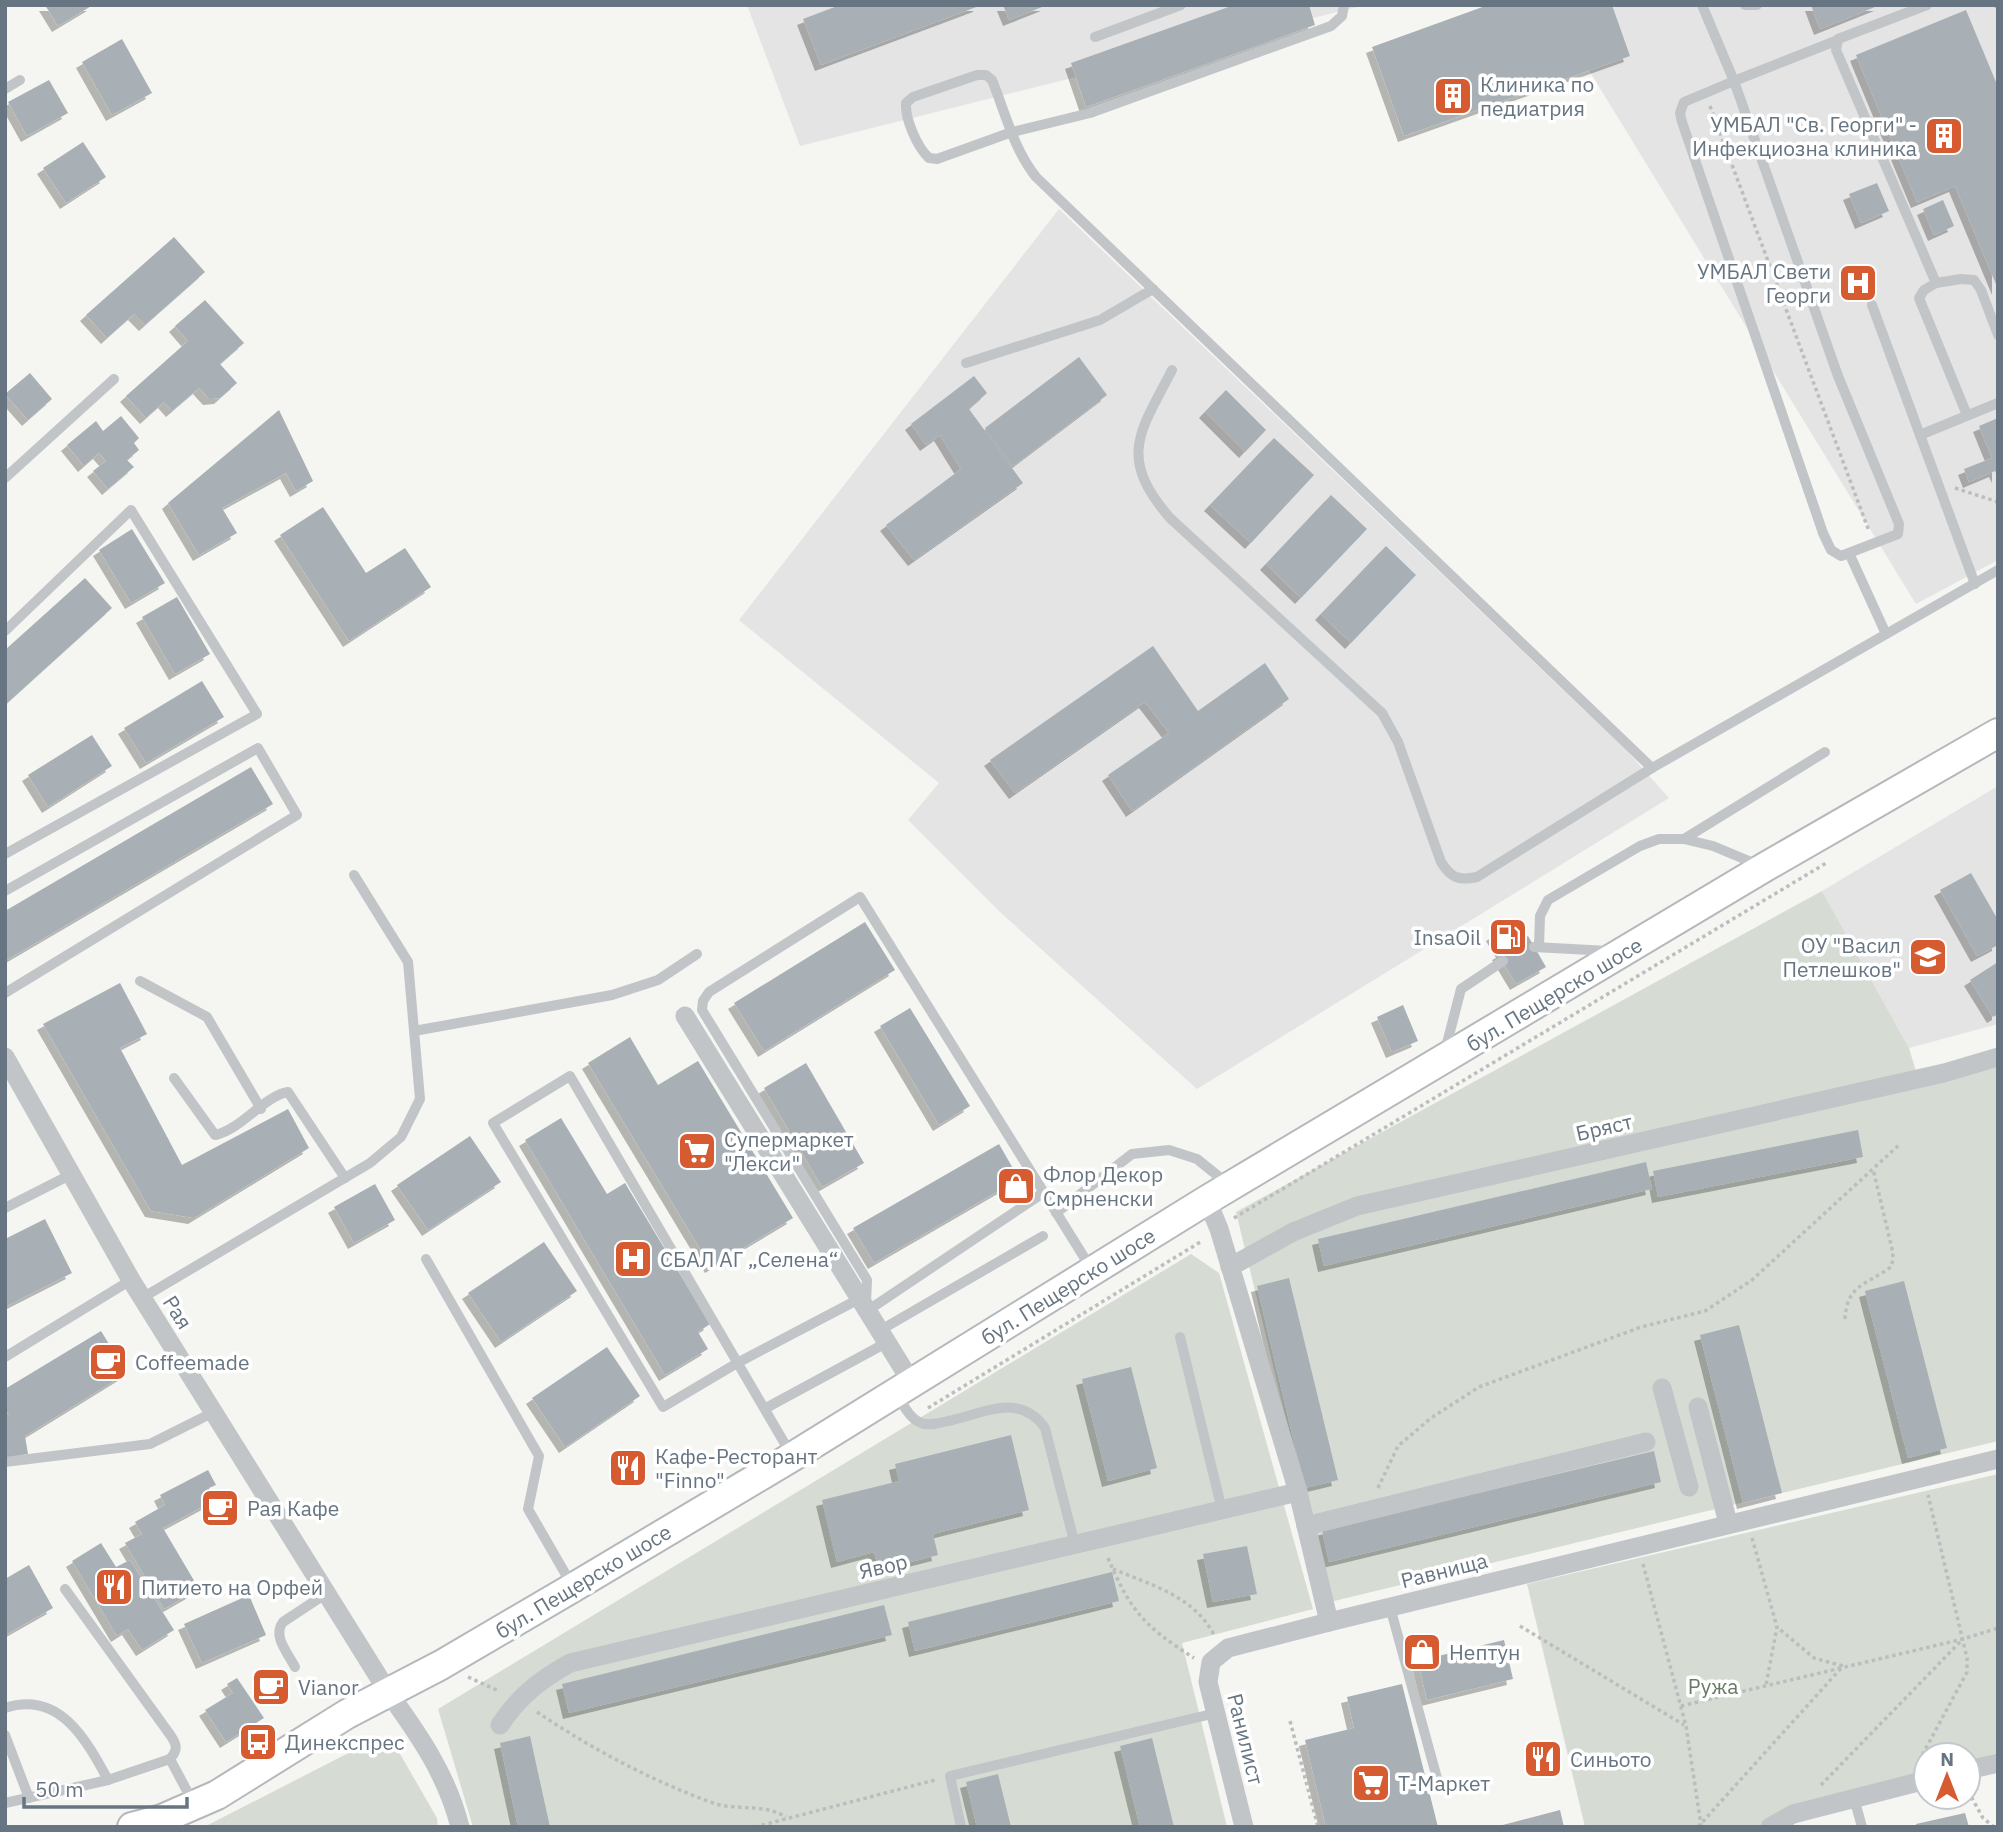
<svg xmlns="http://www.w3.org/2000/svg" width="2003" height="1832" viewBox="0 0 2003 1832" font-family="'IBM Plex Sans',sans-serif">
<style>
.built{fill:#e3e4e3}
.green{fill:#d6dcd3}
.building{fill:#a8b0b5;filter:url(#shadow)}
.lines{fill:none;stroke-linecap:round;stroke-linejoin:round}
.secondary-casing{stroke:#b4b8bc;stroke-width:32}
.path{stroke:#bbbdbf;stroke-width:3.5;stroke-dasharray:3.5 3.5;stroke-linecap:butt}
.service{stroke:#c1c5c8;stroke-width:10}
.minor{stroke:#c1c5c8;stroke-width:19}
.secondary{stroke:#fff;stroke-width:28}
.labels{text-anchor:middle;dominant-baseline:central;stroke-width:7;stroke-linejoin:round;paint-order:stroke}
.poi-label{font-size:21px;fill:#667581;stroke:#fff;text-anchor:start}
.street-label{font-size:21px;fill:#667581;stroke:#fff}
.park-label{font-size:21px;fill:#687965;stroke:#fff}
</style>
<defs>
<filter id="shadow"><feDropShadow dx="-6" dy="6" stdDeviation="0" flood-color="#0004"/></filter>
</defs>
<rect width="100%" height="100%" fill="#f5f5f2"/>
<!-- built -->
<g class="built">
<polygon points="747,5 1365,5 800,146"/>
<polygon points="1549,5 1998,5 1998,560 1916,604"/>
<polygon points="1059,209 1627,751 1669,798 1197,1089 1002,914 908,820 939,783 739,620"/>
<polygon points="1998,786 1998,1024 1909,1048 1822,891"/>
</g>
<!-- green -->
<g class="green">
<polygon points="1822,891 1909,1048 1920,1085 1998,1067 1998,1441 1330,1602 1236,1212"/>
<polygon points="1191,1254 1219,1273 1313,1609 1182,1643 1227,1827 473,1827 438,1709"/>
<polygon points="1998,1474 1998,1753 1968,1761 1968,1755 1926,1755 1926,1771 1788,1806 1759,1827 1585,1827 1527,1584"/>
<polygon points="383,1742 396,1747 437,1818 438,1827 204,1827 368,1743"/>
</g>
<!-- building -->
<g class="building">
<polygon points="45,5 93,5 58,26"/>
<polygon points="840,5 979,5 979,6 821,65 803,19"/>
<polygon points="1003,5 1047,5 1009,20"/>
<polygon points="1234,5 1309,5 1315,25 1086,107 1071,63"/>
<polygon points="1488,5 1612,5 1630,56 1404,136 1372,47"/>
<polygon points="1811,5 1880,5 1820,29"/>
<polygon points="1966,10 1998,87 1998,289 1955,186 1917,202 1856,55"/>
<polygon points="122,39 152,93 112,115 82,62"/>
<polygon points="49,80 68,113 27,136 8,102"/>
<polygon points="83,142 106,177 66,203 43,168"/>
<polygon points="1877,183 1889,211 1861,223 1849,194"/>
<polygon points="1943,200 1954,226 1934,235 1923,209"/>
<polygon points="174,237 205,272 145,325 134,314 107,338 86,315"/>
<polygon points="205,300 244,343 220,364 237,383 220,398 209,399 199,388 172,411 164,402 146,418 126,396 188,341 175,326"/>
<polygon points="1079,357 1107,395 1013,466 985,428"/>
<polygon points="30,373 52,399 28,420 5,394"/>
<polygon points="974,376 987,393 969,409 1023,483 914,560 886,525 961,469 940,435 926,445 911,424"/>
<polygon points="1226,390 1266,430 1245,452 1205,412"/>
<polygon points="279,410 313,481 296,491 286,473 222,508 237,533 199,555 168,503"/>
<polygon points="121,416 139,438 134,443 139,450 127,460 134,467 108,489 93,471 106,461 99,453 84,466 67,445 96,421 103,431"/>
<polygon points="1998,418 1998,477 1995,471 1969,482 1964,469 1992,458 1979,426"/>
<polygon points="1274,438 1314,475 1251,543 1210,505"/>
<polygon points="1331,495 1367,529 1301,598 1266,564"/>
<polygon points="323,507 366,573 405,548 431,587 349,641 280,535"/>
<polygon points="132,529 165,583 131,603 99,550"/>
<polygon points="1386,546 1416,575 1351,643 1321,614"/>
<polygon points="85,578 112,608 5,705 5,650"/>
<polygon points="177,597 210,654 175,674 142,617"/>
<polygon points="1153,646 1198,711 1265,663 1289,699 1132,811 1108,775 1169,733 1145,702 1015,793 990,760"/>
<polygon points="202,681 224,717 146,763 124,728"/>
<polygon points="92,735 112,766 48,807 28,775"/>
<polygon points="251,767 273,804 5,961 5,911"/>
<polygon points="1971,873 1998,920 1998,945 1977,956 1940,890"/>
<polygon points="865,922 895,970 764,1051 734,1003"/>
<polygon points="1514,922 1524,939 1528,936 1546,967 1516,984 1498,954 1502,952 1492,935"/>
<polygon points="1998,962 1998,1014 1993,1017 1970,980"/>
<polygon points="120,983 147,1034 120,1048 182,1165 288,1109 309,1148 194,1218 151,1211 43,1024"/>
<polygon points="1403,1005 1418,1041 1392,1052 1377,1017"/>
<polygon points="910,1008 970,1106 939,1125 880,1026"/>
<polygon points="630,1037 658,1085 698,1061 793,1218 711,1267 588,1063"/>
<polygon points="806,1063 864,1163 822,1187 764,1088"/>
<polygon points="561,1118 607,1194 625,1183 710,1324 698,1332 708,1349 665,1375 525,1140"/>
<polygon points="1858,1130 1863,1157 1658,1197 1653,1171"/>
<polygon points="470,1136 501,1182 428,1230 397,1185"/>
<polygon points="999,1144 1019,1179 874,1263 853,1228"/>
<polygon points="1646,1162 1652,1189 1324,1266 1318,1239"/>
<polygon points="375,1184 395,1220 354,1243 334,1207"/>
<polygon points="45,1219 72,1273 5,1307 5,1239"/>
<polygon points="544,1242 577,1291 501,1342 468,1293"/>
<polygon points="1289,1278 1338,1480 1305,1488 1257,1286"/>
<polygon points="1904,1281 1947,1448 1908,1458 1865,1291"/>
<polygon points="1739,1325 1782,1493 1743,1503 1700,1335"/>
<polygon points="101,1331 127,1373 25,1436 28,1454 5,1458 5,1415 9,1415 5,1409 5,1389"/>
<polygon points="607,1347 640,1396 565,1447 532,1398"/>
<polygon points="1131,1367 1157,1468 1108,1481 1082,1379"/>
<polygon points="1011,1435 1029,1510 933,1534 938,1555 879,1570 874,1552 837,1562 822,1500 899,1481 895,1464"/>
<polygon points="1654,1451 1661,1482 1329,1562 1322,1530"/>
<polygon points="208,1470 216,1485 209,1488 215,1500 163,1528 199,1589 164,1609 125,1543 142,1534 135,1522 165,1505 160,1495"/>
<polygon points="101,1543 116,1567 130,1560 174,1630 142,1650 128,1629 117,1636 72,1561"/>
<polygon points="1247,1546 1257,1594 1213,1602 1203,1554"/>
<polygon points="29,1565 53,1608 7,1634 5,1579"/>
<polygon points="1112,1572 1119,1601 915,1651 908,1622"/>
<polygon points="249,1595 266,1635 202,1663 184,1624"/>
<polygon points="884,1605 892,1635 569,1713 562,1684"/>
<polygon points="1504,1640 1513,1679 1427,1700 1418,1661"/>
<polygon points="237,1678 264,1718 226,1742 205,1710 233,1693 227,1684"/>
<polygon points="1402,1684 1438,1827 1326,1827 1305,1740 1354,1728 1347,1697"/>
<polygon points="530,1736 550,1827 518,1827 500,1743"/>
<polygon points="1152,1738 1174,1827 1140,1827 1120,1746"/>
<polygon points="998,1774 1011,1827 977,1827 966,1782"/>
<polygon points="1560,1810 1564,1827 1499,1827 1499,1826"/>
<polygon points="1965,1813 1969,1827 1917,1827 1916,1824"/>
</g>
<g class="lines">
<defs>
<polyline id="secondary" points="132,1827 162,1819 217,1795 347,1714 441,1665 574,1587 792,1457 1207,1200 1765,867 1998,733"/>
</defs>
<!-- secondary casing -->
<use href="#secondary" class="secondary-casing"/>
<!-- path -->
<g class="path">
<polyline points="1994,5 1998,8"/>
<polyline points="1710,106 1869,531"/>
<polyline points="1955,488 1998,502"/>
<polyline points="1234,1218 1828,862"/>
<path d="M1845,1319C1847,1283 1868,1285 1892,1266L1893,1253L1873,1169"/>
<polyline points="928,1408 1202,1241"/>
<polyline points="1378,1488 1398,1446 1431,1418 1479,1387 1641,1327 1705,1311 1752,1280 1899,1145"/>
<polyline points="1752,1538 1777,1627 1766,1685"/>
<path d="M1108,1558C1131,1612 1144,1626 1194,1658"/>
<polyline points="1643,1564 1686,1726 1701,1825"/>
<path d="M1113,1569C1151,1585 1194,1596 1214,1635"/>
<polyline points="1520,1626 1684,1725"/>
<polyline points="468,1677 499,1691"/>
<polyline points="1681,1706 1963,1639 1998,1628"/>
<path d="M537,1712C592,1749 650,1780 713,1803C737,1811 764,1803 786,1817"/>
<polyline points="1290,1721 1318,1827"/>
<polyline points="1919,1761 1967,1672 1967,1658 1928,1495"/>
<polyline points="1821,1785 1962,1640"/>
<polyline points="1968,1791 1983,1818 1994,1827"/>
<polyline points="755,1827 935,1780"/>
<polyline points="1698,1827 1843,1666 1814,1658 1777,1627"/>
</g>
<!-- service -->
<g class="service">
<path d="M1344,5L1342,16L1331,26L1090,113L1012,132L937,159L929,158C917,147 905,119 906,103L913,97L977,75H986L992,80C1005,112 1014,150 1036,177L1652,768"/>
<polyline points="1702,5 1734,81 1838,40"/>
<polyline points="1745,5 1757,5"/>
<polyline points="1927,5 1838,39 1836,50 1936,283 1961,279 1974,280 1981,290 1998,335"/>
<polyline points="1095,37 1181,5"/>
<polygon points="1734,81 1838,376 1899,524 1898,534 1841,556 1831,550 1823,533 1682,122 1680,113 1684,102"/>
<polyline points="5,89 20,80"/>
<polyline points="1936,283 1924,290 1919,298 1967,415"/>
<polyline points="1872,305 1975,584"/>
<polyline points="966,363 1100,320 1153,289"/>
<path d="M1172,370C1140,432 1117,457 1170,518L1382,713L1398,742L1441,862C1451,878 1459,881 1477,877L1652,768L1998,570"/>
<polyline points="1920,435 1998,403"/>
<polyline points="5,478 114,379"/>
<polyline points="1849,553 1886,634"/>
<polyline points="5,631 131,510 257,714 5,854"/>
<polyline points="1684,839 1825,752"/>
<polyline points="5,891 258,748 297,815 5,993"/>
<polyline points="1534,947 1609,951"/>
<polyline points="1539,947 1540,916 1548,900 1640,846 1659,839 1684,839 1713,846 1761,866"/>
<polyline points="140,981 207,1017 261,1109"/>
<polyline points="414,1031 612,995 658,980 697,954"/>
<polyline points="1445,1051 1461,989 1503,961"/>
<path d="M174,1078L215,1135C242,1129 264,1096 288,1092L345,1178"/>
<polyline points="5,1208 72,1174"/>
<polyline points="1056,1213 1132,1154 1169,1150 1197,1159 1228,1184"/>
<polyline points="426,1259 539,1456 528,1509 573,1587"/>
<polyline points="142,1298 370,1163 401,1137 420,1099 408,962 354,875"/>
<polyline points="866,1302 867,1280 702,1010 703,1001 709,992 860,897 1092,1270"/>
<polyline points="867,1311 1043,1193"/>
<polyline points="879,1331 1043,1236"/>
<polyline points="1180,1337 1222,1510"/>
<polyline points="5,1357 131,1280"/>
<path d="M897,1395C903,1404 909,1418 921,1423C929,1426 940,1423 948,1421C985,1413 1020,1392 1045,1428L1075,1545"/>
<polyline points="766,1408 886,1343"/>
<polyline points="792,1456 570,1076 493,1123 663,1407 739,1362 859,1299"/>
<polyline points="5,1462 150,1444 214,1412"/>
<path d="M65,1589L171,1736C177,1745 178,1750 170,1759L194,1804"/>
<polyline points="1390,1607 1440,1789"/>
<path d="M295,1667C288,1653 272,1636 283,1622L327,1593"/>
<path d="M5,1708C59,1690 86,1739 108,1780"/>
<polyline points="5,1735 29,1798"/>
<polyline points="1854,1798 1862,1827"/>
<polyline points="5,1803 108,1780 170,1759"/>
<polyline points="961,1827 950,1776 1216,1713"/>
</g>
<!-- minor -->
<g class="minor">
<polyline points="685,1016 912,1383"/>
<path d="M5,1057L131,1280L388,1692C419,1735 447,1775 460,1827"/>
<polyline points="1207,1200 1219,1229 1298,1492 1329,1622 1998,1459"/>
<polyline points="1230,1267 1293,1232 1357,1206 1944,1073 1998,1057"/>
<polyline points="1662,1388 1689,1487"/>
<polyline points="1698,1407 1728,1523"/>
<polyline points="1306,1526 1646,1442"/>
<path d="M500,1725C519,1696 540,1680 570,1663L1298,1492"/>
<polyline points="1968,1770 1998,1763"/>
<polyline points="1244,1827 1208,1682 1211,1662 1228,1648 1329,1622"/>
<polyline points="1770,1827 1793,1814 1926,1780"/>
</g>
<!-- secondary -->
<use href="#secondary" class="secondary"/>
</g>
<!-- icons -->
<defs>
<symbol id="building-square" viewBox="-11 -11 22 22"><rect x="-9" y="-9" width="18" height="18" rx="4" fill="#d75b31" stroke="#fff"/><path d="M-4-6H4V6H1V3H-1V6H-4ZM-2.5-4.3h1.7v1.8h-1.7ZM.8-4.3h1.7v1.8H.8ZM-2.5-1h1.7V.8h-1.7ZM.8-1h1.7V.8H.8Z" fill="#fff"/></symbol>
<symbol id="hospital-square" viewBox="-11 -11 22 22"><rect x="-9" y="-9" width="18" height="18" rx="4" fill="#d75b31" stroke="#fff"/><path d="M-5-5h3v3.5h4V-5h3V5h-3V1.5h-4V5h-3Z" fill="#fff"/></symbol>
<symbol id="fuel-square" viewBox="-11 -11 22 22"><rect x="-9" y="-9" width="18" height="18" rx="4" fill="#d75b31" stroke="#fff"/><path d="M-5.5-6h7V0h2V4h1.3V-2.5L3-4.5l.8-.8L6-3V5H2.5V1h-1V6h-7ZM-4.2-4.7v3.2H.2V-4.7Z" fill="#fff"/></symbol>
<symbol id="school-square" viewBox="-11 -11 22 22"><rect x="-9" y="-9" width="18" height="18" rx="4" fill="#d75b31" stroke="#fff"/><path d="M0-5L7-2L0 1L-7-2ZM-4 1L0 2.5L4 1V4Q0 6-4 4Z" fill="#fff"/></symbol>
<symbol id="supermarket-square" viewBox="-11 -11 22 22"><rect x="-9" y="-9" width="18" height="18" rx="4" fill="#d75b31" stroke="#fff"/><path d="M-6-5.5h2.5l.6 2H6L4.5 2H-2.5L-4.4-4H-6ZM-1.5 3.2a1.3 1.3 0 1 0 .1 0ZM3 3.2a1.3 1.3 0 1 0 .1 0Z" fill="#fff"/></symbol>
<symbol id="shop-square" viewBox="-11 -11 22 22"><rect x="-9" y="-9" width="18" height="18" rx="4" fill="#d75b31" stroke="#fff"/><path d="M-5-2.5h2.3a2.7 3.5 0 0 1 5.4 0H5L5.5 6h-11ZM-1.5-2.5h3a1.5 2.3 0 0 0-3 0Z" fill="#fff"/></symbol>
<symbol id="cafe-square" viewBox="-11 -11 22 22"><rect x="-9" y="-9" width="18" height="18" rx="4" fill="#d75b31" stroke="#fff"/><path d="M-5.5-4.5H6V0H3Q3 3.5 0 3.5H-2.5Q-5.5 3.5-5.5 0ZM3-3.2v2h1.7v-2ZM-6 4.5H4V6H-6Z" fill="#fff"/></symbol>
<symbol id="restaurant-square" viewBox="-11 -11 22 22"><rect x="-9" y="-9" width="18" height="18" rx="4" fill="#d75b31" stroke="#fff"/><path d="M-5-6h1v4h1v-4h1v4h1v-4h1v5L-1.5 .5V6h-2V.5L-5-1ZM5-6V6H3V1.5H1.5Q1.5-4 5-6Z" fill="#fff"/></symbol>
<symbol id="bus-square" viewBox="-11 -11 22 22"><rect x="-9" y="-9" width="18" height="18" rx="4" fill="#d75b31" stroke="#fff"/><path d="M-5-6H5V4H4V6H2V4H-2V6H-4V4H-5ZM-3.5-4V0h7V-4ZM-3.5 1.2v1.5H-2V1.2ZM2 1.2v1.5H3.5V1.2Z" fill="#fff"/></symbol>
</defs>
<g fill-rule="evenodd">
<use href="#building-square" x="1431" y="74" width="44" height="44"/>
<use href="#building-square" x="1922" y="114" width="44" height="44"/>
<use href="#hospital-square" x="1836" y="261" width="44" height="44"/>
<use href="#fuel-square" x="1486" y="915" width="44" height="44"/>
<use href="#school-square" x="1906" y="935" width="44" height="44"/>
<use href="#supermarket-square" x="675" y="1129" width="44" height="44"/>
<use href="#shop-square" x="994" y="1164" width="44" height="44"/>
<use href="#hospital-square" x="611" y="1237" width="44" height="44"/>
<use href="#cafe-square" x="86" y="1340" width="44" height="44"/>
<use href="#restaurant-square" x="606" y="1446" width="44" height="44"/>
<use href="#cafe-square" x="198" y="1486" width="44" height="44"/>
<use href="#restaurant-square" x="92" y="1565" width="44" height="44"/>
<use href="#shop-square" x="1400" y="1630" width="44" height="44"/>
<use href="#cafe-square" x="249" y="1665" width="44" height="44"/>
<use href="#bus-square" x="236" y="1720" width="44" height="44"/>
<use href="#restaurant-square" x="1521" y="1737" width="44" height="44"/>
<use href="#supermarket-square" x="1349" y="1761" width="44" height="44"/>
</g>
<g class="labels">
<!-- poi labels -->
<g class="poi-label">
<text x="1480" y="84">Клиника по<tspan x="1480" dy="24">педиатрия</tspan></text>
<text x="1917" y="124" text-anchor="end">УМБАЛ "Св. Георги" -<tspan x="1917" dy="24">Инфекциозна клиника</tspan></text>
<text x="1831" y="271" text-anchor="end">УМБАЛ Свети<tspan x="1831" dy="24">Георги</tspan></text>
<text x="1481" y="937" text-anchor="end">InsaOil</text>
<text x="1901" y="945" text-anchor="end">ОУ "Васил<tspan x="1901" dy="24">Петлешков"</tspan></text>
<text x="724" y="1139">Супермаркет<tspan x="724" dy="24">"Лекси"</tspan></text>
<text x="1043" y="1174">Флор Декор<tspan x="1043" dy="24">Смрненски</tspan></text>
<text x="660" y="1259">СБАЛ АГ „Селена“</text>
<text x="135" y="1362">Coffeemade</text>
<text x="655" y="1456">Кафе-Ресторант<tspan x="655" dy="24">"Finno"</tspan></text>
<text x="247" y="1508">Рая Кафе</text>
<text x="141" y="1587">Питието на Орфей</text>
<text x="1449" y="1652">Нептун</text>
<text x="298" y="1687">Vianor</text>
<text x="285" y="1742">Динекспрес</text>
<text x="1570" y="1759">Синьото</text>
<text x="1398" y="1783">Т-Маркет</text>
</g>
<!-- street labels -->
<g class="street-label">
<text transform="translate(1554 994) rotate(-31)">бул. Пещерско шосе</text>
<text transform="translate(1604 1127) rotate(-13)">Бряст</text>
<text transform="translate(1068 1286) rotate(-32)">бул. Пещерско шосе</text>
<text transform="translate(178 1312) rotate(58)">Рая</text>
<text transform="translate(883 1566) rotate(-13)">Явор</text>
<text transform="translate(1444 1570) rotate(-14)">Равнища</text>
<text transform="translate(583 1581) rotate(-31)">бул. Пещерско шосе</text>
<text transform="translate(1246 1739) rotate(76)">Ранилист</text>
</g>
<!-- park labels -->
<g class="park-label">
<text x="1713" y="1686">Ружа</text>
</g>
</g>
<!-- border -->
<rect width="2003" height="1832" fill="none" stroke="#667581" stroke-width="14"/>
<!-- north arrow -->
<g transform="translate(1947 1776)"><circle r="33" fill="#ffffff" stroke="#c2c8cd" stroke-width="2"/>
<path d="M0-5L12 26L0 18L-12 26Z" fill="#d75b31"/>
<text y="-10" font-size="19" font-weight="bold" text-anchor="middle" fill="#667581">N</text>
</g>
<!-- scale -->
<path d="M24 1797v10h163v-10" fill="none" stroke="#667581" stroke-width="3.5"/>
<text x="35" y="1797" font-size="21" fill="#667581" stroke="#ffffff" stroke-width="5" paint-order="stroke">50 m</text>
</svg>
